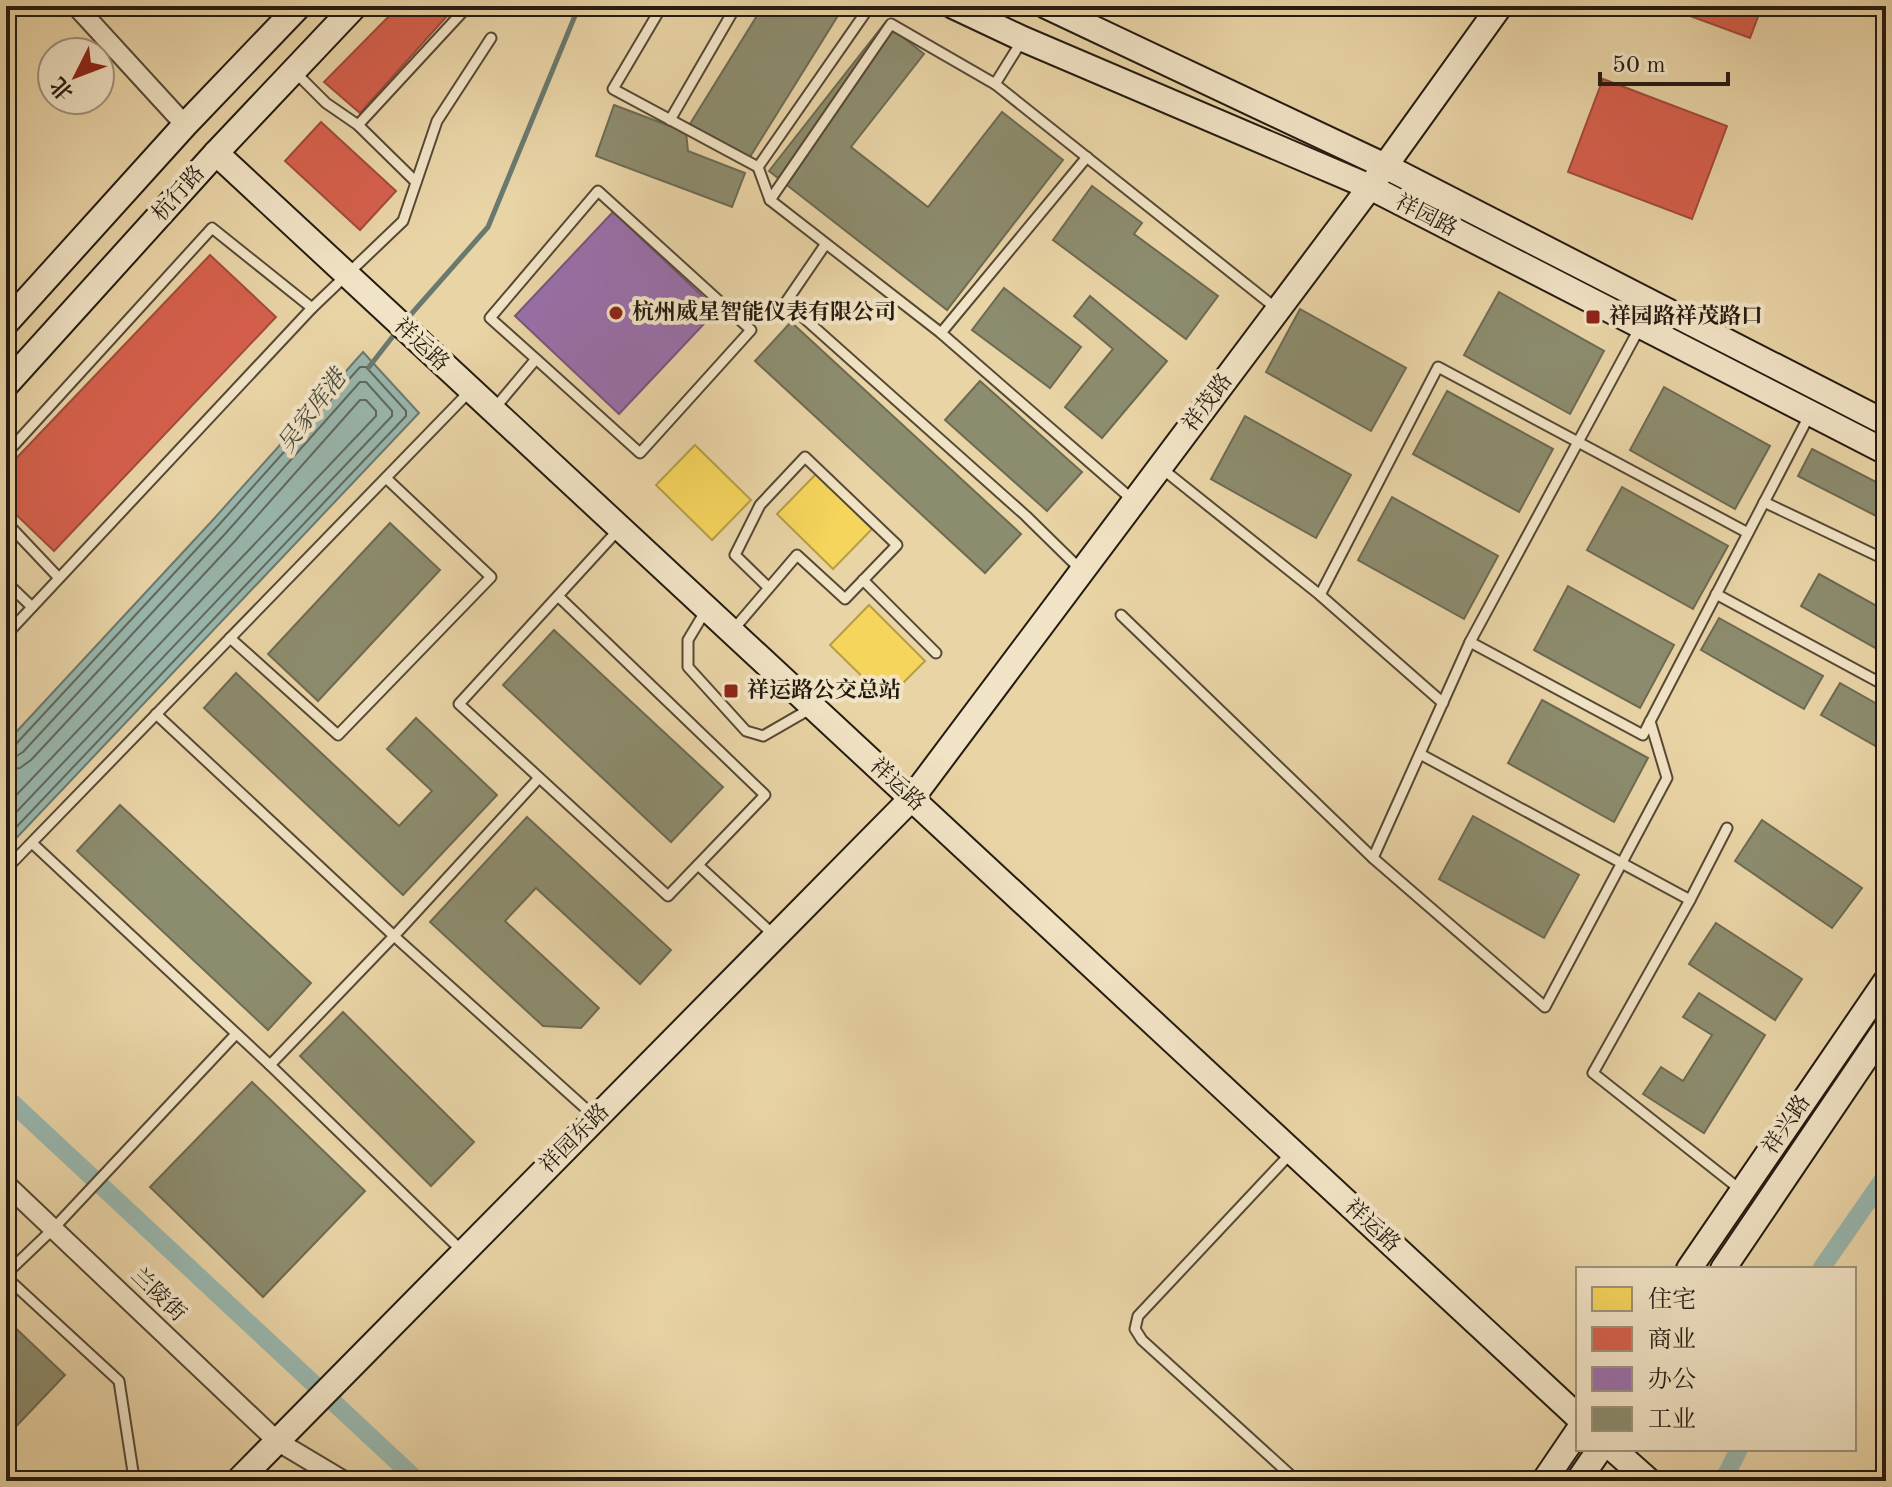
<svg xmlns="http://www.w3.org/2000/svg" width="1892" height="1487" viewBox="0 0 1892 1487" font-family="'Old Standard TT','Noto Serif SC',serif">
<style>
.water{fill:#99b7ae;stroke:#6a796f;stroke-width:2}
.homes{fill:#f6d55c;stroke:#b79d45;stroke-width:2}
.shops{fill:#d6604d;stroke:#a14b3b;stroke-width:2}
.offices{fill:#9970ab;stroke:#76567c;stroke-width:2}
.industry{fill:#8c8c6e;stroke:#6d6a52;stroke-width:2}
.lines{fill:none;stroke-linecap:round;stroke-linejoin:round}
.shore{stroke:#5e695f;stroke-width:2}
.stream{stroke:#6a796f;stroke-width:5}
.canal{stroke:#99b7ae;stroke-width:18}
.lane-casing{stroke:#554936;stroke-width:13}
.street-casing{stroke:#554936;stroke-width:22}
.secondary-casing{stroke:#241b10;stroke-width:28}
.lane{stroke:#f1e3c5;stroke-width:9}
.street{stroke:#f1e3c5;stroke-width:18}
.secondary{stroke:#f1e3c5;stroke-width:24}
.poi-dot{fill:#8f2418;stroke:#f1e3c5;stroke-width:3}
.labels{text-anchor:middle;dominant-baseline:central;stroke-width:8;stroke-linejoin:round;paint-order:stroke}
.street-label{font-size:22px;fill:#241b10;stroke:#f1e3c5}
.poi-label{font-size:22px;font-weight:bold;fill:#241b10;stroke:#f1e3c5;text-anchor:start}
.water-label{font-size:24px;font-style:italic;fill:#474a3f;stroke:#f1e3c5}
</style>
<rect width="100%" height="100%" fill="#e9d4a6"/>
<filter id="stains"><feTurbulence type="fractalNoise" baseFrequency=".0025" numOctaves="4"/><feColorMatrix values="0 0 0 0 .2 0 0 0 0 .09 0 0 0 0 .02 0 0 0 .5 -.17"/></filter>
<radialGradient id="worn" r=".72"><stop offset=".6" stop-color="#630" stop-opacity="0"/><stop offset="1" stop-color="#630" stop-opacity=".3"/></radialGradient>
<!-- water -->
<polygon class="water" points="363,352 419,413 6,849 6,743 211,522"/>
<!-- homes -->
<g class="homes">
<polygon points="695,445 751,500 712,540 656,485"/>
<polygon points="816,474 872,529 833,569 777,514"/>
<polygon points="869,605 925,661 886,700 830,645"/>
</g>
<!-- shops -->
<g class="shops">
<polygon points="399,6 456,6 360,113 324,82"/>
<polygon points="1663,6 1762,6 1750,38"/>
<polygon points="1603,79 1727,126 1692,219 1568,172"/>
<polygon points="321,122 396,191 360,230 285,161"/>
<polygon points="210,255 276,317 54,551 6,505 6,469"/>
</g>
<!-- offices -->
<polygon class="offices" points="613,212 717,310 619,414 515,316"/>
<!-- industry -->
<g class="industry">
<polygon points="763,6 844,6 748,160 690,124"/>
<polygon points="885,23 924,54 851,147 928,207 1002,112 1063,160 947,310 769,171"/>
<polygon points="614,105 686,132 688,151 745,173 732,207 596,156"/>
<polygon points="1092,186 1142,223 1134,234 1218,296 1186,339 1053,240"/>
<polygon points="1004,288 1081,347 1050,388 972,330"/>
<polygon points="1499,292 1604,351 1570,414 1464,355"/>
<polygon points="1090,296 1167,361 1102,438 1065,407 1113,349 1074,316"/>
<polygon points="1300,309 1406,368 1371,431 1266,372"/>
<polygon points="791,322 1021,534 985,573 755,361"/>
<polygon points="980,381 1082,472 1047,511 945,420"/>
<polygon points="1664,387 1770,446 1735,509 1630,450"/>
<polygon points="1447,391 1553,449 1519,512 1413,454"/>
<polygon points="1245,416 1351,475 1316,538 1211,479"/>
<polygon points="1812,449 1886,487 1886,521 1798,476"/>
<polygon points="1622,487 1728,546 1693,609 1587,550"/>
<polygon points="1392,497 1498,556 1464,619 1358,560"/>
<polygon points="390,523 440,570 318,701 268,654"/>
<polygon points="1819,574 1886,611 1886,654 1801,606"/>
<polygon points="1568,586 1674,645 1640,708 1534,650"/>
<polygon points="1719,618 1823,676 1804,709 1701,650"/>
<polygon points="554,630 723,787 671,842 503,685"/>
<polygon points="236,673 399,826 432,791 387,749 416,718 497,795 403,895 204,708"/>
<polygon points="1840,683 1886,709 1886,752 1821,715"/>
<polygon points="1542,700 1648,758 1614,822 1508,763"/>
<polygon points="120,805 311,983 268,1030 77,851"/>
<polygon points="1473,816 1579,875 1544,938 1439,879"/>
<polygon points="527,817 671,950 640,984 536,888 505,921 599,1008 581,1028 543,1026 430,922"/>
<polygon points="1762,820 1862,888 1832,928 1735,861"/>
<polygon points="1716,923 1802,979 1775,1020 1689,964"/>
<polygon points="1699,993 1765,1035 1704,1133 1643,1094 1661,1067 1683,1081 1712,1035 1683,1017"/>
<polygon points="343,1012 474,1142 431,1186 300,1056"/>
<polygon points="252,1082 365,1191 263,1297 150,1187"/>
<polygon points="6,1319 65,1375 6,1437"/>
</g>
<g class="lines">
<!-- shore -->
<g class="shore">
<polyline points="6,748 15,745 217,527 360,367 366,367 406,411 406,416 6,838"/>
<polyline points="6,758 15,757 23,752 225,534 360,382 366,382 392,411 392,416 6,823"/>
<polyline points="6,770 20,768 31,760 234,542 360,400 366,400 376,411 376,416 6,806"/>
</g>
<!-- stream -->
<g class="stream">
<polyline points="406,320 488,227 579,6"/>
<polyline points="369,367 397,331"/>
</g>
<!-- canal -->
<g class="canal">
<polyline points="6,1097 418,1481"/>
<polyline points="1821,1269 1886,1175"/>
<polyline points="1723,1481 1739,1449"/>
</g>
<defs>
<g id="lane">
<polyline points="662,6 613,89 758,167 870,6"/>
<polyline points="1023,39 995,84 1277,309"/>
<polyline points="295,72 326,103 358,125 416,182"/>
<polyline points="670,120 736,6"/>
<polyline points="358,125 468,6"/>
<polyline points="758,167 770,200 941,333 1134,501"/>
<polyline points="770,200 891,24 995,84"/>
<polyline points="825,245 786,302 1026,516 1082,571"/>
<polyline points="941,333 1087,157"/>
<polyline points="494,409 536,359 640,453 751,330 598,191 490,318 536,359"/>
<polyline points="6,454 212,228 312,308"/>
<polyline points="1160,467 1320,595 1443,703"/>
<polyline points="1764,502 1886,560"/>
<polyline points="6,522 59,578"/>
<polyline points="863,580 936,653"/>
<polyline points="6,582 32,607"/>
<polyline points="1716,594 1886,686"/>
<polyline points="1320,595 1438,367 1748,533"/>
<polyline points="558,596 765,795 668,896 459,704 619,529"/>
<polyline points="706,610 688,640 688,667 746,731 763,736 810,709"/>
<polyline points="1121,615 1373,858 1545,1007 1667,778 1650,721"/>
<polyline points="733,630 797,555 845,599 897,545 805,457 760,505 735,555 769,588"/>
<polyline points="6,635 312,308 403,221 437,121 491,38"/>
<polyline points="230,638 338,735 491,577 386,478"/>
<polyline points="1470,642 1643,735 1809,416"/>
<polyline points="156,714 394,936 270,1065"/>
<polyline points="1420,754 1690,900"/>
<polyline points="539,778 394,936 595,1117"/>
<polyline points="1727,828 1690,900 1593,1073 1742,1191"/>
<polyline points="32,843 270,1065 461,1250"/>
<polyline points="1373,858 1470,642 1639,329"/>
<polyline points="698,865 775,936"/>
<polyline points="6,869 470,391"/>
<polyline points="1292,1152 1138,1316 1135,1329 1142,1340 1297,1481"/>
<polyline points="6,1274 53,1229 236,1034"/>
<polyline points="6,1277 119,1381 133,1472 124,1481"/>
</g>
<g id="street">
<polyline points="76,6 185,125"/>
<polyline points="6,1184 277,1441 344,1481"/>
</g>
<g id="secondary">
<polyline points="953,6 1023,39 1370,187 1886,452"/>
<polyline points="1046,6 1385,166 1886,423"/>
<polyline points="216,153 1578,1417"/>
<polyline points="6,323 185,125 299,6"/>
<polyline points="6,385 216,153 355,6"/>
<polyline points="1689,1269 1886,981"/>
<polyline points="1723,1269 1886,1028"/>
<polyline points="1613,1449 1649,1481"/>
<polyline points="238,1481 912,798 1370,187 1500,6"/>
<polyline points="1544,1481 1578,1431"/>
<polyline points="1578,1481 1600,1449"/>
</g>
</defs>
<!-- lane casing -->
<use href="#lane" class="lane-casing"/>
<!-- street casing -->
<use href="#street" class="street-casing"/>
<!-- secondary casing -->
<use href="#secondary" class="secondary-casing"/>
<!-- lane -->
<use href="#lane" class="lane"/>
<!-- street -->
<use href="#street" class="street"/>
<!-- secondary -->
<use href="#secondary" class="secondary"/>
</g>
<!-- markers -->
<g class="poi-dot">
<circle cx="616" cy="313" r="8"/>
<rect x="1585" y="309" width="16" height="16" rx="4"/>
<rect x="723" y="683" width="16" height="16" rx="4"/>
</g>
<g class="labels">
<!-- street labels -->
<g class="street-label">
<text transform="translate(179 194) rotate(-48)">杭行路</text>
<text transform="translate(1426 216) rotate(27)">祥园路</text>
<text transform="translate(421 345) rotate(43)">祥运路</text>
<text transform="translate(1208 403) rotate(-53)">祥茂路</text>
<text transform="translate(897 785) rotate(43)">祥运路</text>
<text transform="translate(1787 1125) rotate(-56)">祥兴路</text>
<text transform="translate(575 1139) rotate(-45)">祥园东路</text>
<text transform="translate(1372 1226) rotate(43)">祥运路</text>
<text transform="translate(158 1295) rotate(44)">兰陵街</text>
</g>
<!-- poi labels -->
<g class="poi-label">
<text x="632" y="313">杭州威星智能仪表有限公司</text>
<text x="1609" y="317">祥园路祥茂路口</text>
<text x="747" y="691">祥运路公交总站</text>
</g>
<!-- water labels -->
<g class="water-label">
<text transform="translate(313 412) rotate(-53)">吴家库港</text>
</g>
</g>
<!-- margin -->
<rect width="1892" height="1487" fill="none" stroke="#e9d4a6" stroke-width="32"/>
<rect x="8" y="8" width="1876" height="1471" fill="none" stroke="#241b10" stroke-width="4"/>
<rect x="16" y="16" width="1860" height="1455" fill="none" stroke="#241b10" stroke-width="2"/>
<!-- legend -->
<rect x="1576" y="1267" width="280" height="184" fill="#f1e3c5" stroke="#9f937d" stroke-width="2"/>
<rect x="1592" y="1287" width="40" height="24" fill="#f6d55c" stroke="#9f937d" stroke-width="2"/>
<text x="1648" y="1307" font-size="24" fill="#241b10">住宅</text>
<rect x="1592" y="1327" width="40" height="24" fill="#d6604d" stroke="#9f937d" stroke-width="2"/>
<text x="1648" y="1347" font-size="24" fill="#241b10">商业</text>
<rect x="1592" y="1367" width="40" height="24" fill="#9970ab" stroke="#9f937d" stroke-width="2"/>
<text x="1648" y="1387" font-size="24" fill="#241b10">办公</text>
<rect x="1592" y="1407" width="40" height="24" fill="#8c8c6e" stroke="#9f937d" stroke-width="2"/>
<text x="1648" y="1427" font-size="24" fill="#241b10">工业</text>
<!-- north arrow -->
<g transform="translate(76 76) rotate(228)"><circle r="38" fill="#f1e3c5" stroke="#9f937d" stroke-width="2"/>
<path d="M0-6L14 30L0 20L-14 30Z" fill="#8f2418"/>
<text y="-12" font-size="22" font-weight="bold" text-anchor="middle" fill="#241b10">北</text>
</g>
<!-- scale -->
<path d="M1600 72v12h128v-12" fill="none" stroke="#241b10" stroke-width="4"/>
<text x="1612" y="72" font-size="24" fill="#241b10" stroke="#f1e3c5" stroke-width="6" paint-order="stroke">50 m</text>
<rect width="100%" height="100%" filter="url(#stains)"/>
<rect width="100%" height="100%" fill="url(#worn)"/>
</svg>
